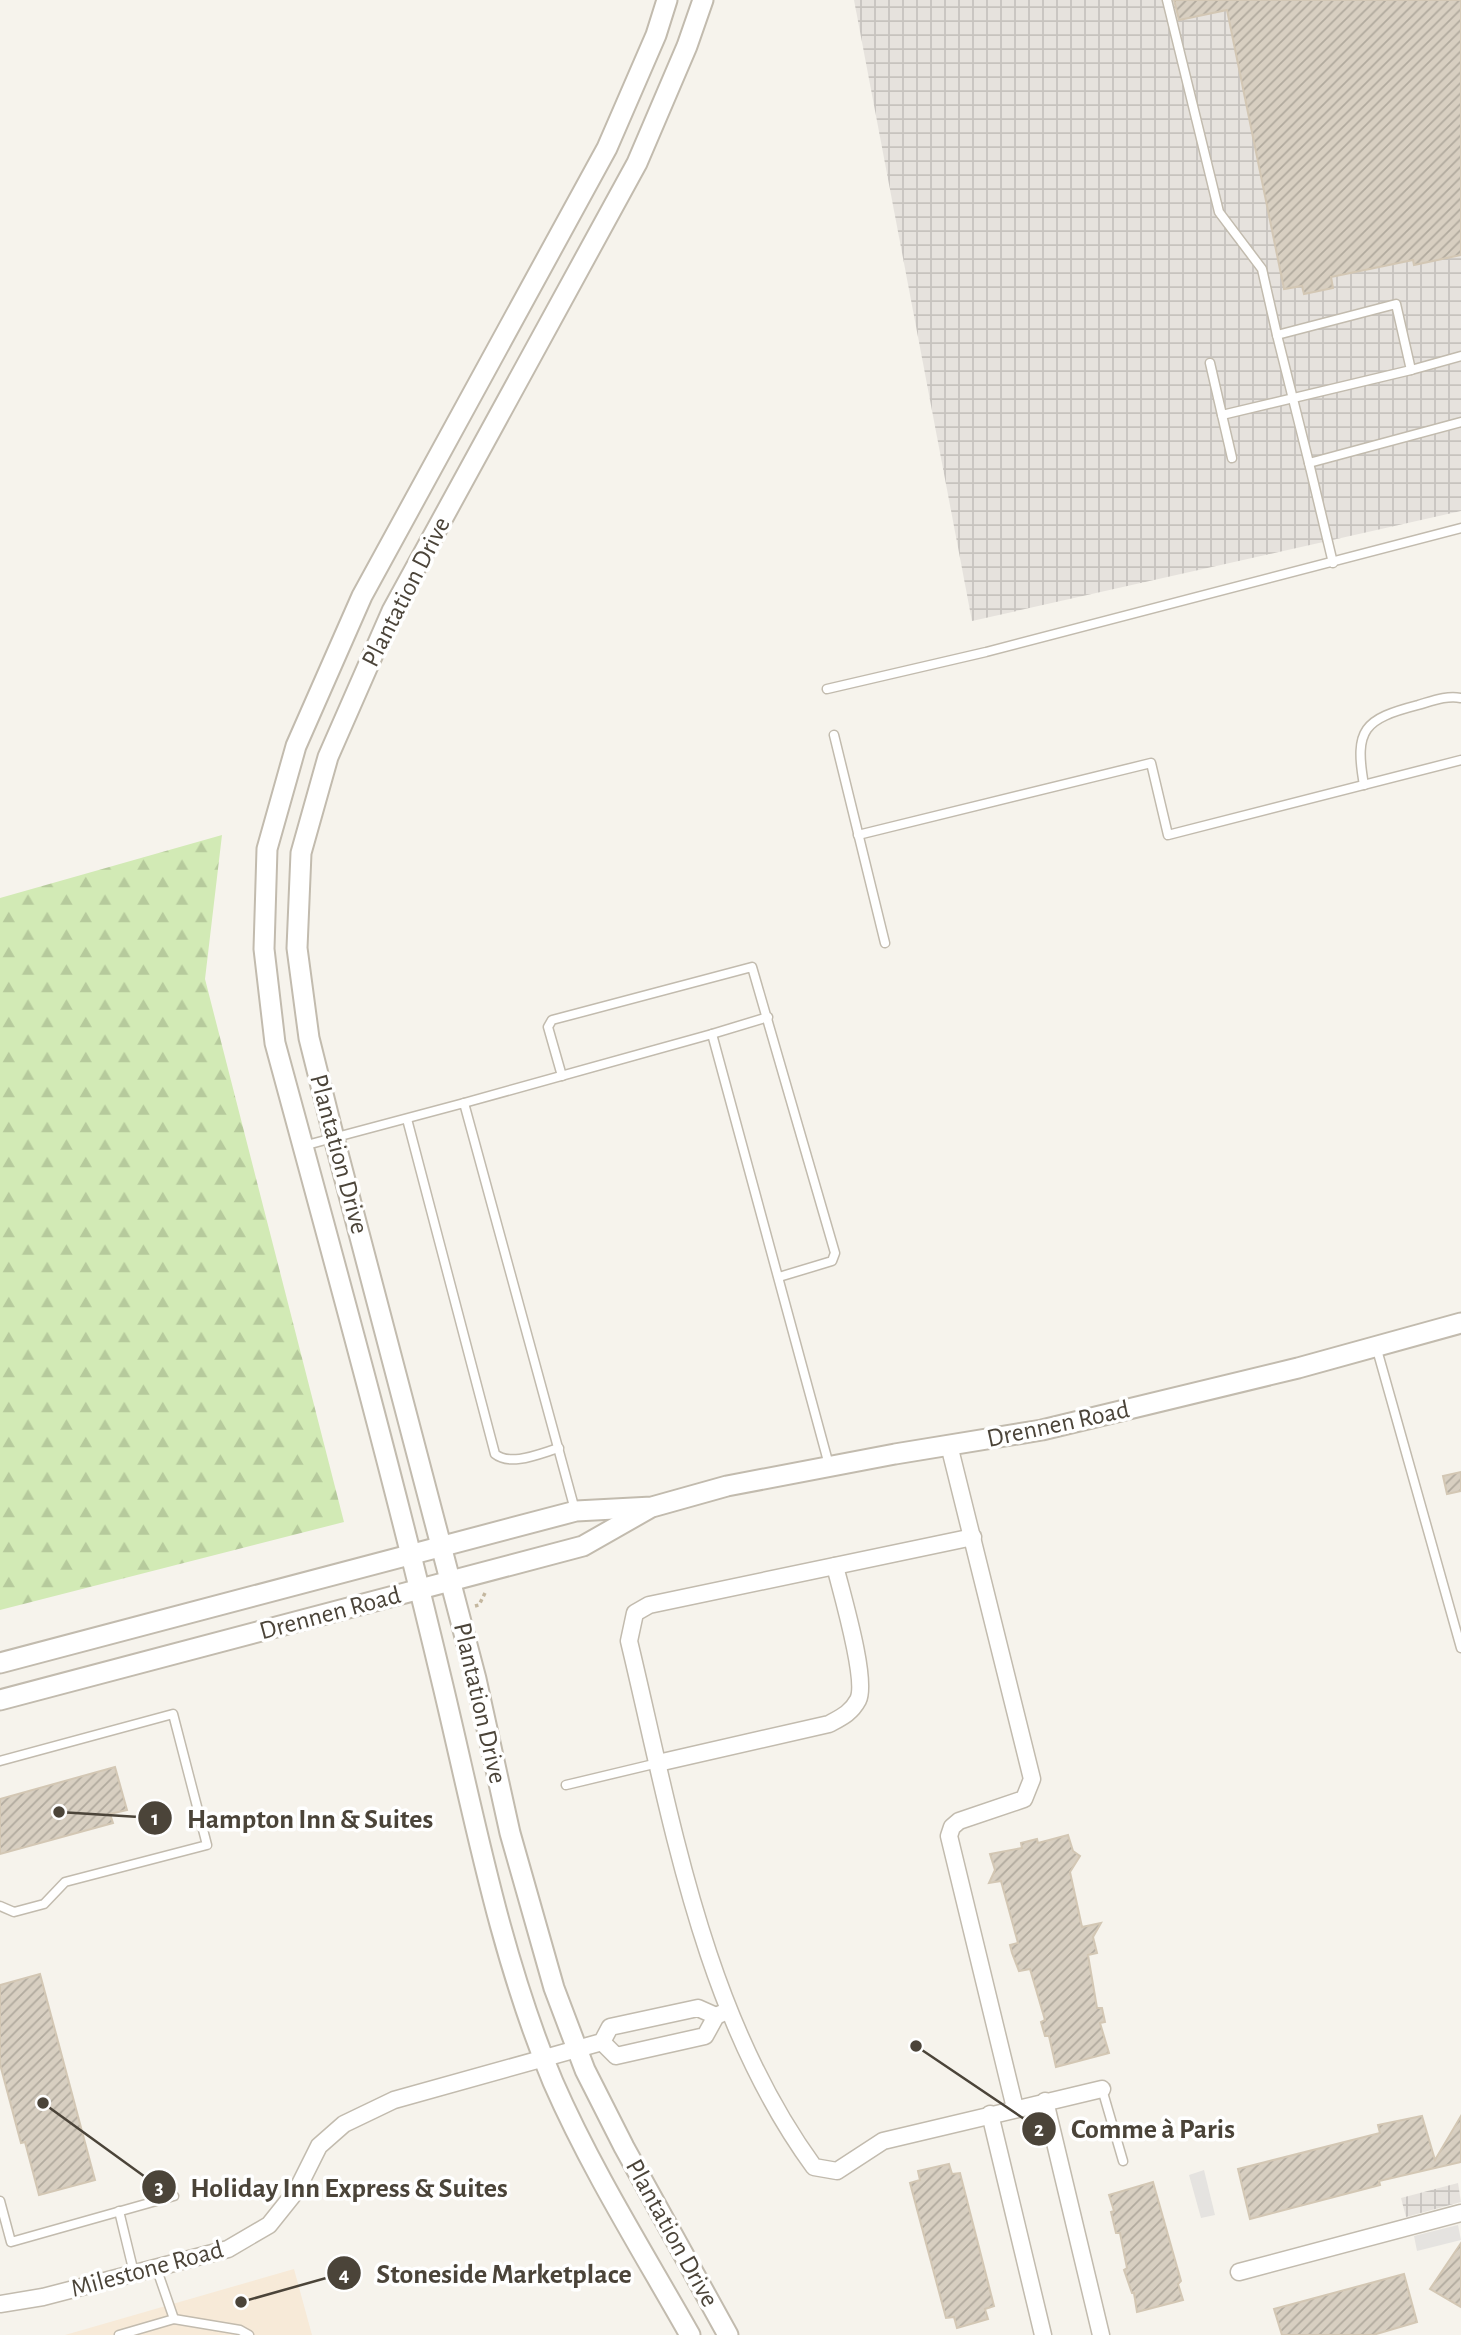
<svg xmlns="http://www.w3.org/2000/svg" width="1461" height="2335" viewBox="0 0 1461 2335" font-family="'Alegreya Sans',sans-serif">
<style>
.commercial{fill:#f7ead8}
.industrial{fill:url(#industrial-grid)}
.forest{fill:url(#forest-firs)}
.parking{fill:#e5e3e0}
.building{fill:url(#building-hatch);stroke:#d3c7b4;stroke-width:2}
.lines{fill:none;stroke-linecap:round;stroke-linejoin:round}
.service-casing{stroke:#c2bbae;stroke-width:11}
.minor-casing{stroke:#c2bbae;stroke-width:19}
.tertiary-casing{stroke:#c2bbae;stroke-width:23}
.path{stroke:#c4b79f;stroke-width:3.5;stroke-dasharray:3.5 3.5;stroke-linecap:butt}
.service{stroke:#fff;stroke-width:8}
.minor{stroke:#fff;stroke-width:16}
.tertiary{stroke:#fff;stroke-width:19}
.labels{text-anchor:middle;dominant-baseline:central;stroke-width:7;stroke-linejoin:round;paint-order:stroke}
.street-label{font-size:26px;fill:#4b4439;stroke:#fff}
.leader{fill:none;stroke:#4b4439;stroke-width:2.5}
.callout-dot{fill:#4b4439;stroke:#fff;stroke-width:2.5}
.mark-label{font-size:21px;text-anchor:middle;font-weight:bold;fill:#fff}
.callout-label{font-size:28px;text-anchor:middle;font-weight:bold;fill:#4b4439;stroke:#fff;stroke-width:7;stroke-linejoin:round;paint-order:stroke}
</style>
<defs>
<pattern id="industrial-grid" width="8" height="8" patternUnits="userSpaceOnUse" patternTransform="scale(1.75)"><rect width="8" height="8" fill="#e6e2dd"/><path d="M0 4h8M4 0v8" fill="none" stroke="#c7c3be"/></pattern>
<pattern id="forest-firs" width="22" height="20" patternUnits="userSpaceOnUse" patternTransform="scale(1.75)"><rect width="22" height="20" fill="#d2eab5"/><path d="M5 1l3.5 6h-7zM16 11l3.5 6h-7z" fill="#b6ca9c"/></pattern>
<pattern id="building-hatch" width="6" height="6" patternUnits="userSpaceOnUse" patternTransform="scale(1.75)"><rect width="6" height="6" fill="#d8cfc1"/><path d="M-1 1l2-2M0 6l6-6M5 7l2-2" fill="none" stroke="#b1aa9e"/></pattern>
</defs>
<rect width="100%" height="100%" fill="#f6f3ec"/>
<!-- commercial -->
<polygon class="commercial" points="294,2269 312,2335 65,2335"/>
<!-- industrial -->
<g class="industrial">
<polygon points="854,0 1461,0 1461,511 972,621"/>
<polygon points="1458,2183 1461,2202 1406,2217 1401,2198"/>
</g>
<!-- forest -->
<polygon class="forest" points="222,835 205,979 344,1522 0,1610 0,898"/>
<!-- parking -->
<g class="parking">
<polygon points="1204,2170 1215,2215 1201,2218 1189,2175"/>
<polygon points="1458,2225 1461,2240 1417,2251 1414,2236"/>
</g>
<!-- building -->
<g class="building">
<polygon points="1174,0 1461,0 1461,255 1414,265 1413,260 1331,277 1333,288 1304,294 1302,286 1284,289 1227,10 1179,20"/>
<polygon points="1461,1472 1461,1491 1447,1494 1443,1476"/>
<polygon points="115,1767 127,1810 110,1814 113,1823 0,1854 0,1799"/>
<polygon points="1068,1835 1073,1851 1080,1856 1070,1872 1082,1927 1101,1923 1093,1937 1097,1953 1088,1955 1097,2008 1102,2008 1105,2022 1100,2023 1109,2053 1056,2067 1049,2036 1045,2036 1041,2022 1045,2020 1030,1969 1019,1971 1012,1953 1010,1945 1018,1943 1001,1881 989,1883 995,1870 990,1854 1022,1848 1021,1843 1037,1839 1038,1843"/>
<polygon points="40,1974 95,2180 39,2195 25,2142 21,2143 0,2064 0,1985"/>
<polygon points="1422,2116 1435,2160 1461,2116 1461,2162 1379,2181 1380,2185 1250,2219 1238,2169 1380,2133 1378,2125"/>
<polygon points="949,2164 952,2174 960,2173 994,2306 985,2309 988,2319 957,2328 954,2317 946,2318 910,2183 920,2180 918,2171"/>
<polygon points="1153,2182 1181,2281 1178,2284 1183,2300 1137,2312 1134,2293 1132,2293 1124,2270 1127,2268 1120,2233 1116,2233 1111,2212 1114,2211 1109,2195"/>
<polygon points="1461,2243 1461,2307 1430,2289"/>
<polygon points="1404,2274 1417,2322 1373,2335 1282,2335 1274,2309"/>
</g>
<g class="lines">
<defs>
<g id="service">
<polyline points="1167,0 1219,212 1262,269 1277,335 1396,304 1411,370 1222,415 1210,363"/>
<polyline points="1277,335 1309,463"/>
<polyline points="1411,370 1461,356"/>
<polyline points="1222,415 1232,458"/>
<polyline points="1333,563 1309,463 1461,422"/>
<polyline points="827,689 986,652 1461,528"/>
<polyline points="834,735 885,943"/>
<path d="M1364,785C1354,729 1364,719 1418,705C1432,701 1447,695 1461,698"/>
<polyline points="858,835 1151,763 1168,835 1461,760"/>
<polyline points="712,1034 768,1017"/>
<polyline points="562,1076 548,1027 552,1020 752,967 835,1253 832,1261 779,1277"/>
<polyline points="464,1103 712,1034 829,1465"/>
<path d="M407,1119L495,1454C511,1467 541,1453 559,1448"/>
<polyline points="303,1146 464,1103 575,1510"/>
<polyline points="1376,1346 1461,1648"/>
<polyline points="0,1761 173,1714 207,1845 65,1882 44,1904 14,1912 0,1906"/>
<polyline points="566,1785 658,1763"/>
<polyline points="1102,2089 1123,2161"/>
<polyline points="0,2201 11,2242 174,2196"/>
<polyline points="119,2211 134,2273"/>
<polyline points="156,2267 174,2319"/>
<polyline points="119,2335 174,2319 240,2330 249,2335"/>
</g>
<g id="minor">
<polyline points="949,1445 1032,1779 1024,1799 959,1821 952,1827 949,1836 1015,2108"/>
<path d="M973,1537L649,1605L635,1613L629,1641C672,1820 703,2015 814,2167L837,2171L883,2141L1102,2089"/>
<path d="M658,1763L829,1724C842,1717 851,1713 858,1700C868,1680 841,1591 835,1566"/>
<polyline points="602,2042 616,2056 705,2036 716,2016 725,2012"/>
<polyline points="1045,2101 1101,2335"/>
<polyline points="990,2114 1043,2335"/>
<polyline points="1239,2272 1461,2213"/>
<polyline points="0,2304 43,2297 228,2249 269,2225 297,2190 319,2146 344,2124 394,2100 602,2042 610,2027 698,2008 716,2016"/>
</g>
<g id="tertiary">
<path d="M667,0L656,35L607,148L362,596L296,746L267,849L264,949L275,1043C333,1257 392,1471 443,1686C475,1820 500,1955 553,2082C591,2169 643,2252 690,2335"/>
<polyline points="703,0 687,46 637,163 392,611 328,757 301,853 297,948 309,1038 334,1138 476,1679 510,1833 554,1988 585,2070 624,2147 728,2335"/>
<polyline points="0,1663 576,1511 652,1507 727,1486 895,1454 1042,1430 1298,1368 1461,1323"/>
<polyline points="0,1700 583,1546 648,1509"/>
</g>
</defs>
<!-- service casing -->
<use href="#service" class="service-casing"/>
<!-- minor casing -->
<use href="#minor" class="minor-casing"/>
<!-- tertiary casing -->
<use href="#tertiary" class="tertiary-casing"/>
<!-- path -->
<polyline class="path" points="475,1606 479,1605 486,1591"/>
<!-- service -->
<use href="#service" class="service"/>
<!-- minor -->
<use href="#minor" class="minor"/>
<!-- tertiary -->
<use href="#tertiary" class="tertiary"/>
</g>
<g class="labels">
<!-- street labels -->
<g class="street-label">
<text transform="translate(406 592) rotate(-63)">Plantation Drive</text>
<text transform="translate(339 1154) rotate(75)">Plantation Drive</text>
<text transform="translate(1058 1424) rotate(-12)">Drennen Road</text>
<text transform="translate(330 1613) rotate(-15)">Drennen Road</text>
<text transform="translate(480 1703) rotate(77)">Plantation Drive</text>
<text transform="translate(672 2233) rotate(61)">Plantation Drive</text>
<text transform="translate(147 2269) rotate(-15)">Milestone Road</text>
</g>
</g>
<!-- callouts -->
<path class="leader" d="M59 1812L155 1818M916 2046L1039 2129M43 2103L159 2187M241 2302L344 2273"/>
<g class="callout-dot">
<circle cx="59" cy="1812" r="7"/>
<circle cx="916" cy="2046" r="7"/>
<circle cx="43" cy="2103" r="7"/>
<circle cx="241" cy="2302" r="7"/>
<circle cx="155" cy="1818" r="18"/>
<circle cx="1039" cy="2129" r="18"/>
<circle cx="159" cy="2187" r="18"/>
<circle cx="344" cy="2273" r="18"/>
</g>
<g class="mark-label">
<text x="155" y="1825">1</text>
<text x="1039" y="2136">2</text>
<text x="159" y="2194">3</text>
<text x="344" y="2281">4</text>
</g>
<g class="callout-label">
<text x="310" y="1828">Hampton Inn &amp; Suites</text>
<text x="1153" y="2138">Comme à Paris</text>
<text x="349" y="2197">Holiday Inn Express &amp; Suites</text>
<text x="504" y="2283">Stoneside Marketplace</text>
</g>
</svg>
